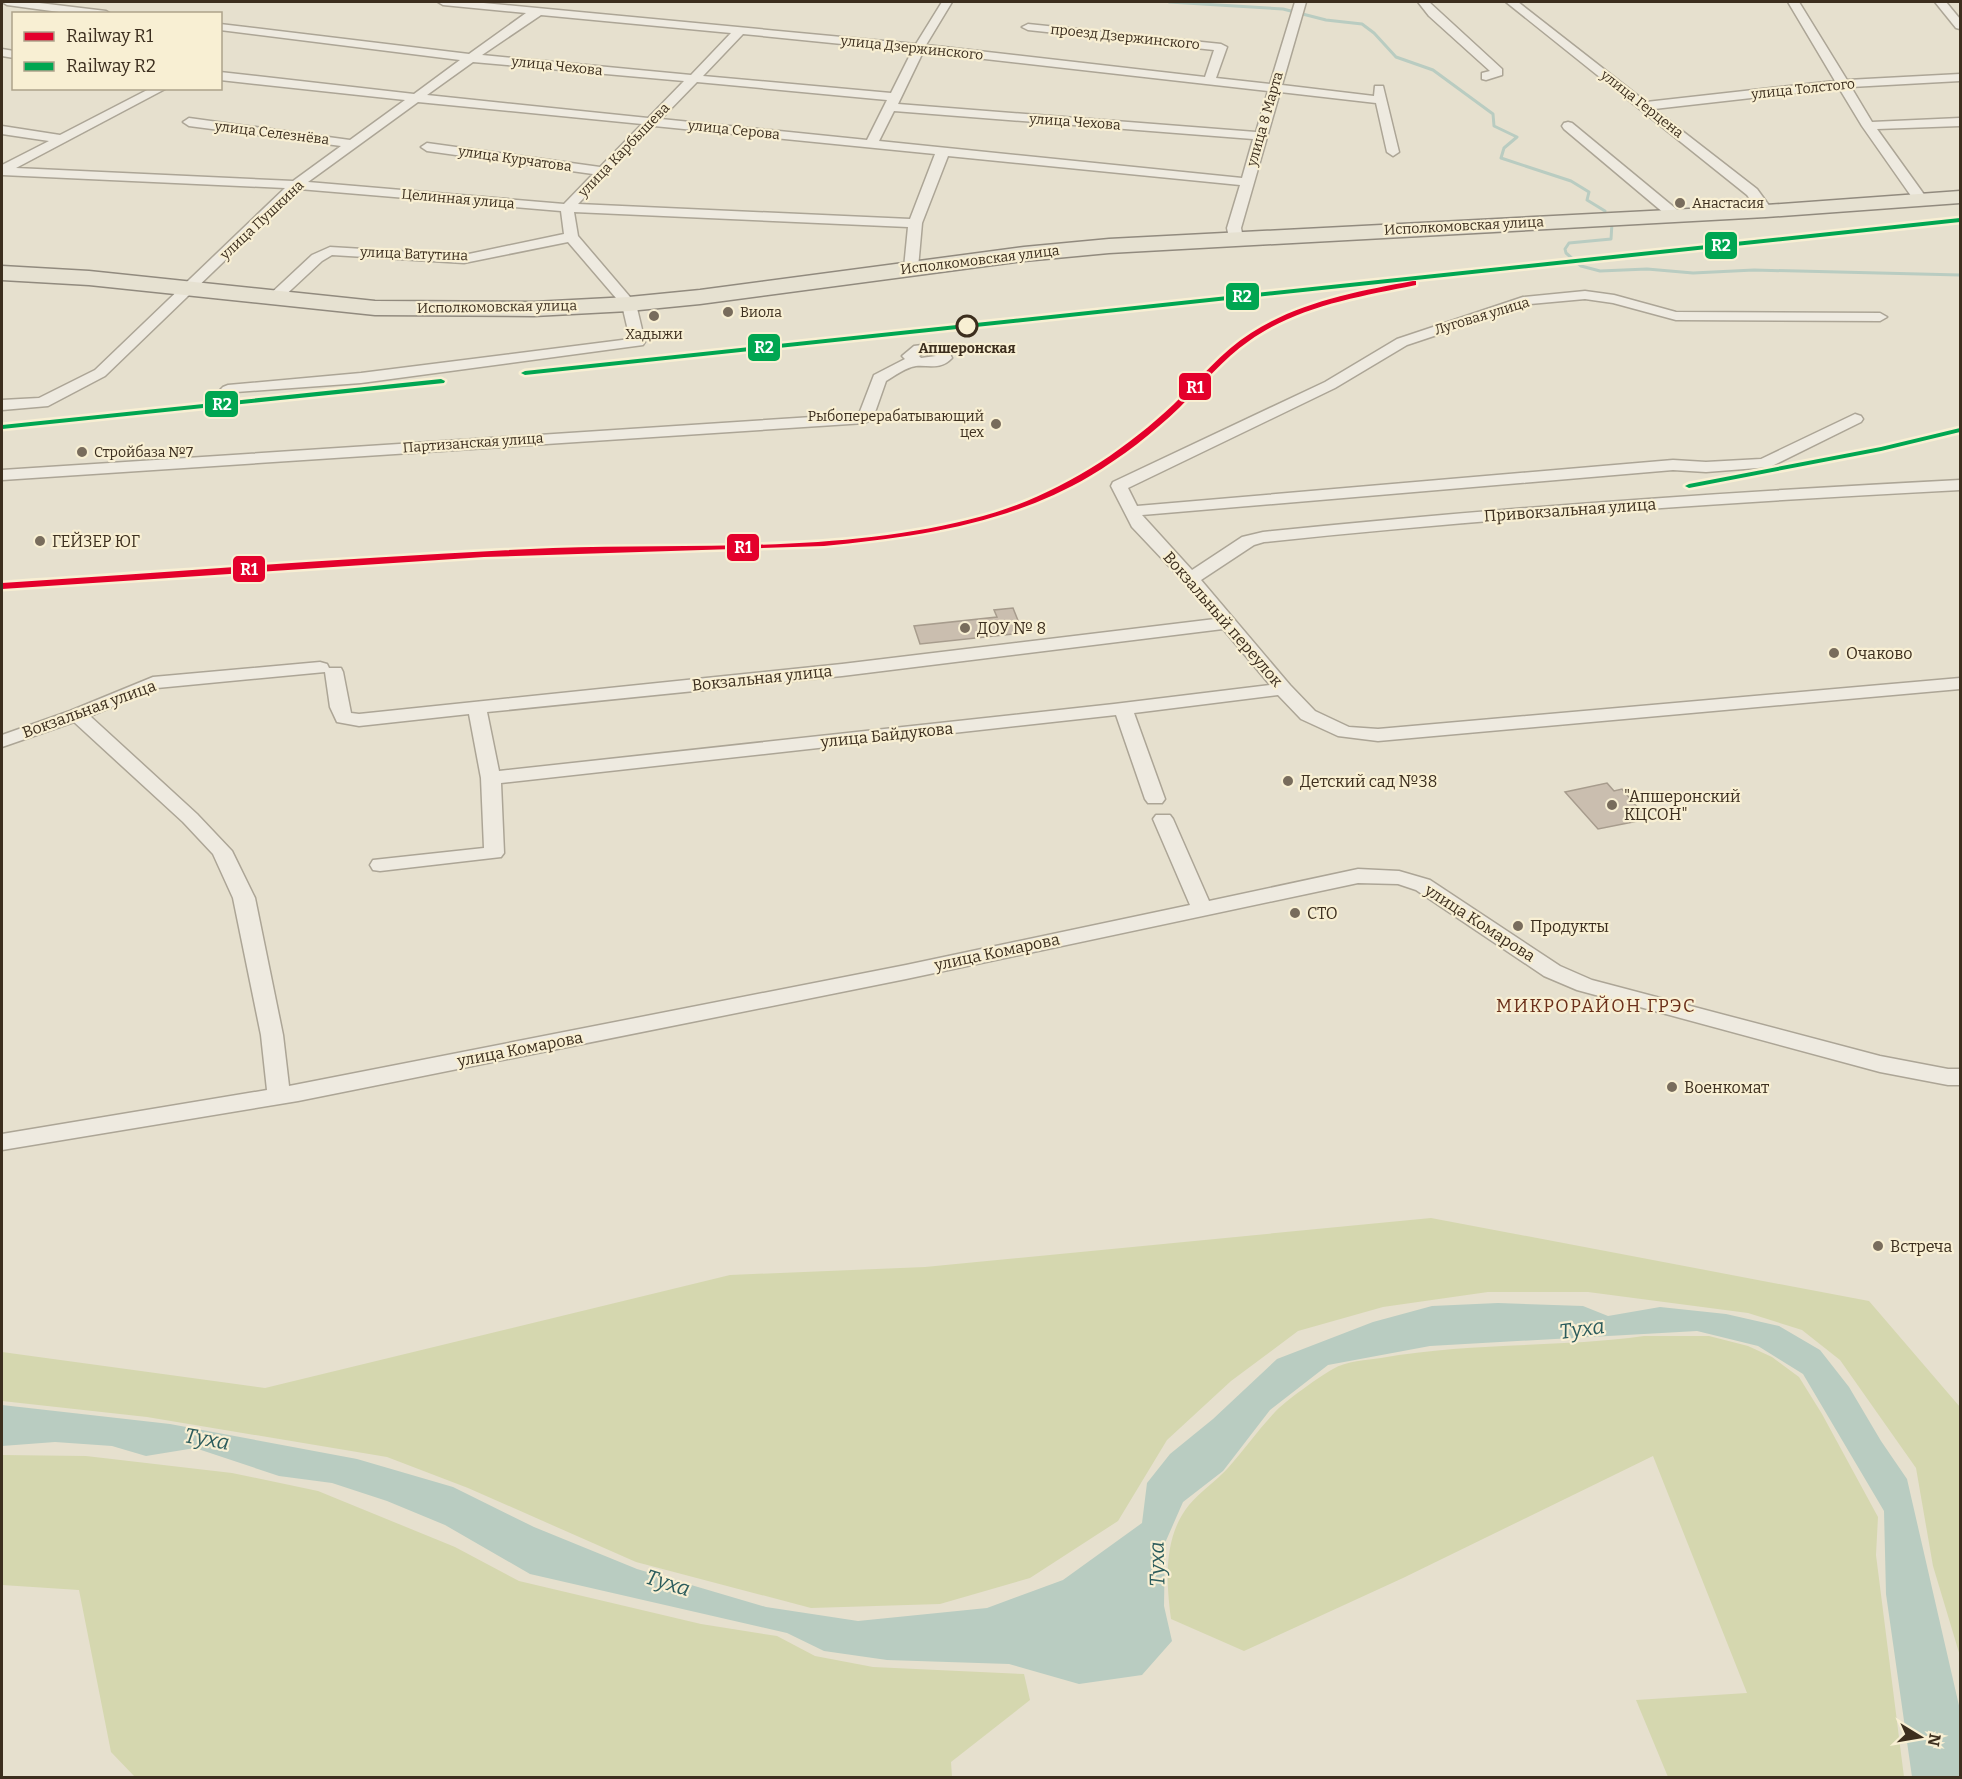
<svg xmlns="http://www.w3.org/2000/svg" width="1962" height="1779" viewBox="0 0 1962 1779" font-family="Bitter,serif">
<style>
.green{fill:#d5d7af}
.water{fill:#b9ccc1}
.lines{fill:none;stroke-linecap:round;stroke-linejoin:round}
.stream{stroke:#b9ccc1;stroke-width:3}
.building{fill:#cabeaf;stroke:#a79c8d;stroke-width:1.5}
.minor-casing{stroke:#aca596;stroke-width:3}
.primary-casing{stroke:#918a7e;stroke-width:3}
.minor{fill:#eeeae0;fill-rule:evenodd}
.primary{fill:#e6e1d1;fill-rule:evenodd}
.rail-1-casing{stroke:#f8efd3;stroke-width:5}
.rail-2-casing{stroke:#f8efd3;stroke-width:5}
.rail-1{fill:#e4002b;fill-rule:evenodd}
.rail-2{fill:#00a651;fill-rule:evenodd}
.poi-dot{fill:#786c5c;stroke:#f8efd3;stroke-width:2}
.stop-dot{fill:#f8efd3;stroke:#3c2e1e;stroke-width:3}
.labels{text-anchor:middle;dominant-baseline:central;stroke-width:4.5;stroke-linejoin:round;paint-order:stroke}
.far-street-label{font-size:14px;fill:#3c2e1e;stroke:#f8efd3}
.far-poi-label{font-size:14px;fill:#3c2e1e;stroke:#f8efd3;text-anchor:start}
.far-stop-label{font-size:14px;font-weight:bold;fill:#3c2e1e;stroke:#f8efd3}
.street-label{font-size:16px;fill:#3c2e1e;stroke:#f8efd3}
.poi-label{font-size:16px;fill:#3c2e1e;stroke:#f8efd3;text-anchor:start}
.neighbourhood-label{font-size:18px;letter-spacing:1.5px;fill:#6b2f1a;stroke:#f8efd3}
.near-water-label{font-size:21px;font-style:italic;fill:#2c5c5c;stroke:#f8efd3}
.line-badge{stroke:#f8efd3;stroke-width:2}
.badge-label{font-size:16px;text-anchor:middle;font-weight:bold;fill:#fff}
</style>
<rect width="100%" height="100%" fill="#e6e0ce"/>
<!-- green -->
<g class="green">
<polygon points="1431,1218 1869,1301 1960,1407 1960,1656 1933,1566 1916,1468 1840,1360 1802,1330 1748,1313 1588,1292 1488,1292 1383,1307 1298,1331 1231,1381 1167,1440 1118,1521 1030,1578 940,1604 811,1608 636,1562 468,1488 387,1457 147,1417 2,1401 2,1352 265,1388 730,1275 925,1267"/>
<path d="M1644,1336H1709L1748,1346L1772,1357L1799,1377L1822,1414L1878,1517L1876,1555L1904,1777H1668L1636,1700L1747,1693L1653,1456L1403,1578L1244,1651L1171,1619C1166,1582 1163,1537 1189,1505C1200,1492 1216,1481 1228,1468C1244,1450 1258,1430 1275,1412C1284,1402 1320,1376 1333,1369C1346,1361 1367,1360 1381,1358C1468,1342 1557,1348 1644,1336Z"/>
<polygon points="2,1455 86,1456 232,1473 318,1491 455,1547 519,1581 701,1624 777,1636 815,1656 873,1667 1024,1674 1030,1700 951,1762 952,1777 135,1777 111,1752 79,1590 2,1585"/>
</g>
<!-- water -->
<polygon class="water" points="1498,1303 1583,1306 1608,1316 1660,1307 1726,1314 1779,1326 1820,1350 1849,1387 1881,1441 1907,1479 1960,1710 1960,1777 1912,1777 1886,1594 1884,1511 1803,1374 1758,1346 1697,1331 1430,1346 1328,1365 1270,1410 1223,1471 1183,1502 1165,1543 1164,1606 1172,1641 1142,1675 1079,1684 1009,1664 887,1660 824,1651 787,1633 530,1574 445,1525 387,1501 332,1483 279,1476 195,1448 146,1456 112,1446 55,1442 2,1446 2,1405 170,1424 357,1459 453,1487 534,1527 637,1569 766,1607 858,1621 987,1608 1063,1580 1142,1523 1147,1483 1170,1454 1213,1419 1277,1359 1373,1322 1432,1306"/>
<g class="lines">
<!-- stream -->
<g class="stream">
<polyline points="1169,2 1283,9 1326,20 1362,24 1374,33 1396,57 1433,70 1493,114 1494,126 1517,137 1504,148 1501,158 1571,181 1589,192 1587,200 1605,211"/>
<polyline points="1612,223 1611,239 1569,243 1565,249 1566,253 1581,266 1600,271 1647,269 1693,273 1754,270 1960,275"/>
</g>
</g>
<!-- building -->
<g class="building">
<polygon points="1013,608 1023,633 920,644 914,626 997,617 994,610"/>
<polygon points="1607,783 1614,791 1622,789 1645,816 1640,817 1643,820 1598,829 1565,792"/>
</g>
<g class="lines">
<defs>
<g id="minor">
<polygon points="2,2 31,2 106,11 111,14 74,14 7,5"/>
<path d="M438,2H473L916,44L942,2H952L926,45L1205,77L1214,50L1028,30L1022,27L1028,24L1221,44L1227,47L1216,78L1270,84L1295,2H1306L1282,85L1374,96L1375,86H1383L1399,152L1393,156L1387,152L1376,103L1280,92L1241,228L1243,238L1236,242L1229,238L1227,228L1240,185L948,156L922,223L918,268L911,272L904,268L908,227L574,212L578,236L636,304L645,342L643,345L361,383L223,393L220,390L223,387L228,385L361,373L630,339L622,305L568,242L464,263L332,255L322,261L278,302H268L266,299L268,296L312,255L330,247L464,255L564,234L561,211L299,189L105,376L48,406L2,410V400L39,398L95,370L285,188L2,175V165L49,141L2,134V126L60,135L151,88H167L16,168L293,181L341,146L189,126L183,122L189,118L350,140L405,100L220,80V72L414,94L460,60L220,30V24L469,54L526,13L443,5ZM541,15L731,33L691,75L482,55ZM743,34L912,51L891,93L703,76ZM923,52L1268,91L1256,132L898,104ZM473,62L684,81L648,118L427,95ZM697,82L887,100L867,140L661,119ZM418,102L642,124L600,167L427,143L421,147L427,151L593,174L564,204L308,182ZM894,111L1253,139L1242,178L879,141ZM654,126L935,154L910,219L578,204Z"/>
<polygon points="1418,2 1429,2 1502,69 1502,75 1486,80 1482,79 1482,73 1490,71 1429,16"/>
<polygon points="1506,2 1518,2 1646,102 1835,81 1788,2 1799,2 1847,80 1960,74 1960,81 1851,87 1872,122 1960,118 1960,126 1877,129 1928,200 1921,204 1916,203 1862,126 1839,88 1654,109 1757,189 1773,211 1766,215 1761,214 1747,195"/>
<polygon points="1935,2 1946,2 1960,19 1960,29 1956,28"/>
<polygon points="2,49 14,51 14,58 2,56"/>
<polygon points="1568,122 1572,123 1681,213 1683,216 1681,219 1671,219 1564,129 1562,126 1564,123"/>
<path d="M1585,291L1614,295L1676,312L1880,313L1887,317L1880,321L1676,320L1613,303L1585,299L1530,304L1407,345L1335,388L1128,488L1137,506L1673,460L1706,462L1761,459L1855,414L1861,416L1863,419L1861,422L1770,467L1706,472L1673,470L1142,515L1192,570L1242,537L1263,532C1495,508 1727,492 1960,480V490C1728,502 1495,518 1264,542L1254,545L1201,580L1290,685L1315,711L1349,727L1378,729L1960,678V689L1378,741L1338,736L1301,719L1278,695L1134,713L1165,799L1162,803H1148L1145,799L1116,715L501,783L504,853L501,857L380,871L373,870L370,865L373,860L484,848L481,778L469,714L359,726L337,722L330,707L325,672L157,688L90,716L197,814L232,851L255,898L283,1035L289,1086L906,965L1190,905L1153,819L1156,815H1170L1173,819L1209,901L1358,869L1399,871L1430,880L1560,966L1592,980L1880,1056L1948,1069H1960V1085H1948L1880,1072L1577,990L1544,976L1416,890L1398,884L1358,883L906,979L298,1101L2,1150V1134L267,1090L261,1035L233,898L213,854L183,822L74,722L2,747V735L70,711L153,677L320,662L327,664L329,668H341L343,672L351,713L359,714L842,664L1215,619L1185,583L1132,527L1111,486L1113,482L1325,382L1397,339L1523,297ZM1223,629L1270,685L1114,704L499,771L487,712L842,676Z"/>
<path d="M930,344L948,350L952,358C941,370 929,365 916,366C907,367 894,376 886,381L873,418L865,423L2,480V470L859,414L874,375L905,359L902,356L914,346ZM923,353L936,356L921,358L919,356Z"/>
</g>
<polygon id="primary" points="1960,191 1960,203 1766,217 1109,253 1024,261 700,304 629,311 534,316 375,315 89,285 2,280 2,266 89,271 375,301 534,302 629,297 700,290 1024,247 1109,239 1766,205"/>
</defs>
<!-- minor casing -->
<use href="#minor" class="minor-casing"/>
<!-- primary casing -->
<use href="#primary" class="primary-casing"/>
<!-- minor -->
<use href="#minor" class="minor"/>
<!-- primary -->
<use href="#primary" class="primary"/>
<defs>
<path id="rail-1" d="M1413,281H1416V285C1358,297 1298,306 1249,341C1223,359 1202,385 1180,407C1153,433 1122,457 1090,476C1009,524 916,537 824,546L484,557L2,589V583C185,571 369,556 553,548C696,543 844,554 983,516C1055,496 1120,455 1174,404C1199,380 1221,352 1251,333C1299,302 1358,291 1413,281Z"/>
<g id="rail-2">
<polygon points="1960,218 1960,222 525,375 521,373 525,371"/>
<polygon points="441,379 445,381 444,383 2,429 2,425"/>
<polygon points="1960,428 1960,432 1881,451 1689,488 1685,486 1689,484 1881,447"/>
</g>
</defs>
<!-- rail-1 casing -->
<use href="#rail-1" class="rail-1-casing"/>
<!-- rail-2 casing -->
<use href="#rail-2" class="rail-2-casing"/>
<!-- rail-1 -->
<use href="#rail-1" class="rail-1"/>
<!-- rail-2 -->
<use href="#rail-2" class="rail-2"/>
</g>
<!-- markers -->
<g class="poi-dot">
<circle cx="1680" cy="203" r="6"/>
<circle cx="728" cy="312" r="6"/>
<circle cx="654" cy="316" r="6"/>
<circle cx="996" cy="424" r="6"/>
<circle cx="82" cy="452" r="6"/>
<circle cx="40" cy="541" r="6"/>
<circle cx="965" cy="628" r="6"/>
<circle cx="1834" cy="653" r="6"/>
<circle cx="1288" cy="781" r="6"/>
<circle cx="1612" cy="805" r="6"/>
<circle cx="1295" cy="913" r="6"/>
<circle cx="1518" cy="926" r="6"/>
<circle cx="1672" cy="1087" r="6"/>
<circle cx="1878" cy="1246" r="6"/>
</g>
<circle class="stop-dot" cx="967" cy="326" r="10"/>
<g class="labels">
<!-- far-street labels -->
<g class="far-street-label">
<text transform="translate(1125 37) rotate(6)">проезд Дзержинского</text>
<text transform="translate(912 48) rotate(6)">улица Дзержинского</text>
<text transform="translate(557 66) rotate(6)">улица Чехова</text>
<text transform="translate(1803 89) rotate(-6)">улица Толстого</text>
<text transform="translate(1642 104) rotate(38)">улица Герцена</text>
<text transform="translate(1265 119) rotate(-74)">улица 8 Марта</text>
<text transform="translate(1075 122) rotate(4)">улица Чехова</text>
<text transform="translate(734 130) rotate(6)">улица Серова</text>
<text transform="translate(272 133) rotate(7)">улица Селезнёва</text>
<text transform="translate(624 150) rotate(-46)">улица Карбышева</text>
<text transform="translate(515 159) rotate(8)">улица Курчатова</text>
<text transform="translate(458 199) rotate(5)">Целинная улица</text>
<text transform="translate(262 220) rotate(-43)">улица Пушкина</text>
<text transform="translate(1464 226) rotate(-3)">Исполкомовская улица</text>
<text transform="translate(414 254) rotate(2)">улица Ватутина</text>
<text transform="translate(980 260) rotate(-7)">Исполкомовская улица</text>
<text transform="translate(497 307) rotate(-1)">Исполкомовская улица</text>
<text transform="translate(1482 316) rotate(-17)">Луговая улица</text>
<text transform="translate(473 443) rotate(-4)">Партизанская улица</text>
</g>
<!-- far-poi labels -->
<g class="far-poi-label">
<text x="1692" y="203">Анастасия</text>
<text x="740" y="312">Виола</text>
<text x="654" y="334" text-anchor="middle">Хадыжи</text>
<text x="984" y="416" text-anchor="end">Рыбоперерабатывающий<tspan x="984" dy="16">цех</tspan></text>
<text x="94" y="452">Стройбаза №7</text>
</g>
<!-- far-stop labels -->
<g class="far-stop-label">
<text x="967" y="348">Апшеронская</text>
</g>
<!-- street labels -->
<g class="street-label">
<text transform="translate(1570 510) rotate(-4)">Привокзальная улица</text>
<text transform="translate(1223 619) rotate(49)">Вокзальный переулок</text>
<text transform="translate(762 678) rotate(-6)">Вокзальная улица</text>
<text transform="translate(89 709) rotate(-20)">Вокзальная улица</text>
<text transform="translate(887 735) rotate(-6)">улица Байдукова</text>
<text transform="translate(1480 923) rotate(33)">улица Комарова</text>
<text transform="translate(997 952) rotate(-12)">улица Комарова</text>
<text transform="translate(520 1049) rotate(-11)">улица Комарова</text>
</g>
<!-- poi labels -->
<g class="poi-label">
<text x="52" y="541">ГЕЙЗЕР ЮГ</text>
<text x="977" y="628">ДОУ № 8</text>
<text x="1846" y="653">Очаково</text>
<text x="1300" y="781">Детский сад №38</text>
<text x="1624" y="796">"Апшеронский<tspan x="1624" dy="18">КЦСОН"</tspan></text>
<text x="1307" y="913">СТО</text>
<text x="1530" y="926">Продукты</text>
<text x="1684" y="1087">Военкомат</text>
<text x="1890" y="1246">Встреча</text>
</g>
<!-- neighbourhood labels -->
<g class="neighbourhood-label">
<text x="1596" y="1006">МИКРОРАЙОН ГРЭС</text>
</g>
<!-- near-water labels -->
<g class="near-water-label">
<text transform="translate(1582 1329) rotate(-8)">Туха</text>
<text transform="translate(207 1439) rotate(10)">Туха</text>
<text transform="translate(1157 1564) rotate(-91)">Туха</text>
<text transform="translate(668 1583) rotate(17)">Туха</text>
</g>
</g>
<g class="line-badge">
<rect x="1704" y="231" width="34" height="29" rx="6" fill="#00a651"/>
<rect x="1225" y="282" width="35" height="29" rx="6" fill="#00a651"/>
<rect x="747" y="333" width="34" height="29" rx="6" fill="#00a651"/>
<rect x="1178" y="372" width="34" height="29" rx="6" fill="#e4002b"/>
<rect x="204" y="390" width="35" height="28" rx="6" fill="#00a651"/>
<rect x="726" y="533" width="34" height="29" rx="6" fill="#e4002b"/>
<rect x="232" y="555" width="34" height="28" rx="6" fill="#e4002b"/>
</g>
<g class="badge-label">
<text x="1721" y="251">R2</text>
<text x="1242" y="302">R2</text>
<text x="764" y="353">R2</text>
<text x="1195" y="393">R1</text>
<text x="222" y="410">R2</text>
<text x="743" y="553">R1</text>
<text x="249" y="575">R1</text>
</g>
<!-- border -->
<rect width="1962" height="1779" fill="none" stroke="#3c2e1e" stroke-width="6"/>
<!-- legend -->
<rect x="12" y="12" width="210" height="78" fill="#f8efd3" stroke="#ada28b" stroke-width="1.5"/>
<rect x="24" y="32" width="30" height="9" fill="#e4002b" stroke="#ada28b" stroke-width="1.5"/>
<text x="66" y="42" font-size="18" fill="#3c2e1e">Railway R1</text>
<rect x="24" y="62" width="30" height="9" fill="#00a651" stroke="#ada28b" stroke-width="1.5"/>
<text x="66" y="72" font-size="18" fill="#3c2e1e">Railway R2</text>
<!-- north arrow -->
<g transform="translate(1920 1737) rotate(101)" stroke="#f8efd3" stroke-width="4.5" paint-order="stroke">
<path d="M0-4.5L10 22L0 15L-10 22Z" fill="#3c2e1e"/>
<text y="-9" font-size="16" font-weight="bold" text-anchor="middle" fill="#3c2e1e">N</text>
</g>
</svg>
